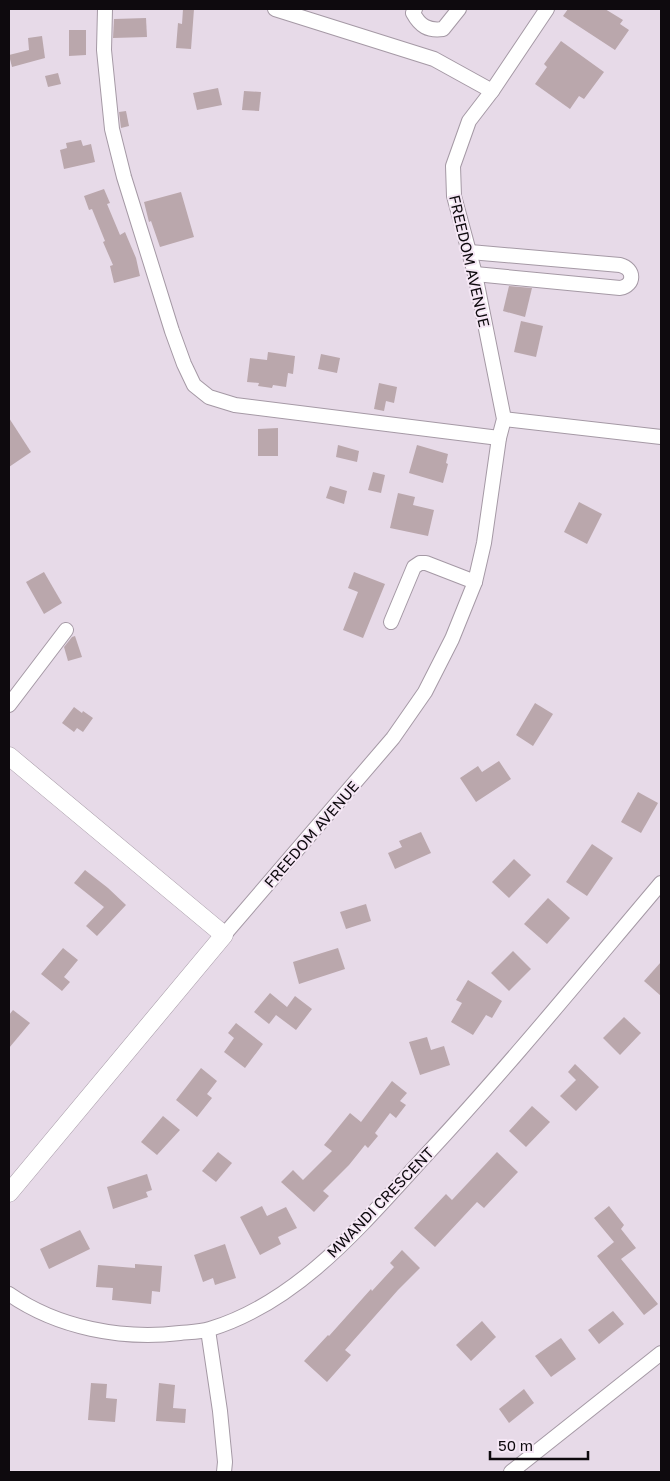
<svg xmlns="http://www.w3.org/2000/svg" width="670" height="1481" viewBox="0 0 670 1481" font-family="'Golos Text',sans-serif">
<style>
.building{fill:#baa7ac}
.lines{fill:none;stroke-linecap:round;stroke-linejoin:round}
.minor-casing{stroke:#a599a5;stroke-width:16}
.major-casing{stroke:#a599a5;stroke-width:19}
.minor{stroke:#fff;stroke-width:14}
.major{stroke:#fff;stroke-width:18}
.labels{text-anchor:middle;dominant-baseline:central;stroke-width:4;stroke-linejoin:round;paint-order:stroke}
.street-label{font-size:15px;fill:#0e0a0e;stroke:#f5e7f5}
</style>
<rect width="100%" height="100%" fill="#e7dae8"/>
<!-- building -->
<g class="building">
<polygon points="183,9 194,9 191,49 176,48 178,23 182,24"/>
<polygon points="568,9 605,9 623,20 620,24 629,30 615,50 563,16"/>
<polygon points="146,18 147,37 113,38 114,19"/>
<polygon points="69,30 86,30 86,55 69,56"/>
<polygon points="42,36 45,58 12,67 9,55 29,50 28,38"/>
<polygon points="561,41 604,72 584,99 579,96 570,109 535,84 547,67 544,64"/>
<polygon points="58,73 61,84 48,87 45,76"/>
<polygon points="218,88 222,105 197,110 193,93"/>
<polygon points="244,91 261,92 259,111 242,110"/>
<polygon points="126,111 129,126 121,128 119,112"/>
<polygon points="81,140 83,146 91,144 95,162 64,169 60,150 67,148 66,143"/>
<polygon points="104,189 110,203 107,204 120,235 125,232 136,258 140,276 114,283 110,266 113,265 103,242 105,241 92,209 89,210 84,196"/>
<polygon points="181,192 194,237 160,247 151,221 149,222 144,202"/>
<polygon points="509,286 532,288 525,317 503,311"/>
<polygon points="521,321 543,326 536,357 514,352"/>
<polygon points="268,352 295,356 293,374 288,373 286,387 273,385 272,388 258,386 259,383 247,382 250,358 267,360"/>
<polygon points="321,354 340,358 337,373 318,369"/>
<polygon points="379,383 397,387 394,403 386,401 384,411 374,409"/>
<polygon points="9,418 31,452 9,467"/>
<polygon points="278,428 278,456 258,456 258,429"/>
<polygon points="338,445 359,451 357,462 336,457"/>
<polygon points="417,445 448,454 446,463 448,464 443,483 409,473"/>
<polygon points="373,472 385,475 381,493 368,490"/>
<polygon points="330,486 347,491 344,504 326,498"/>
<polygon points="398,493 415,497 413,505 434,510 428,536 390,528"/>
<polygon points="579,502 602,514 587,544 564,532"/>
<polygon points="44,572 62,603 44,614 26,582"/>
<polygon points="354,572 385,584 363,638 343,630 358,592 348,588"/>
<polygon points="75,636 82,657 68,661 64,647 72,637"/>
<polygon points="535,703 553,714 533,746 516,735"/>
<polygon points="74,707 82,713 83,711 93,718 83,732 77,728 74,732 62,723"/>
<polygon points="499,761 511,779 476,802 460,778 478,766 482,772"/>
<polygon points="638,792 658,803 641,833 621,822"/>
<polygon points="421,832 431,853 395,869 388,853 402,847 399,841"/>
<polygon points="592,844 613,858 587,896 566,882"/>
<polygon points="514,859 531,875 509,898 492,882"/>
<polygon points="85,870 108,888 126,905 97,936 86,926 104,907 74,883"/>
<polygon points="548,898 570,918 547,944 524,924"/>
<polygon points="366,904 371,921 346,929 340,912"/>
<polygon points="63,948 78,960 64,977 70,982 62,991 41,974"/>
<polygon points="338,948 345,969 299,984 293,962"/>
<polygon points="513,951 531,969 509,991 491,973"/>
<polygon points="661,962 661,996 644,981"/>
<polygon points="468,980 502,1001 492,1018 486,1015 473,1035 451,1022 462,1003 456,1000"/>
<polygon points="270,993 287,1007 295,996 312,1009 296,1030 276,1015 269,1024 254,1012"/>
<polygon points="13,1010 30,1023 9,1048 9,1015"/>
<polygon points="624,1017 641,1033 620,1055 603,1038"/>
<polygon points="236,1023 263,1044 245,1068 224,1052 234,1038 228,1033"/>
<polygon points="427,1037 431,1050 444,1046 450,1065 420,1075 409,1042"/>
<polygon points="575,1064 599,1087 576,1111 560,1096 576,1080 568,1072"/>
<polygon points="201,1068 217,1081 207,1094 212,1098 197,1117 176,1100"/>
<polygon points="392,1081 407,1093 400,1101 406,1105 396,1118 390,1113 375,1133 378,1136 368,1148 365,1145 349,1165 323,1191 329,1196 314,1212 281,1182 293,1170 303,1180 332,1151 324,1145 350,1113 361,1122"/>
<polygon points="532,1106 550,1122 526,1147 509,1131"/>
<polygon points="163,1116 180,1130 157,1155 141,1142"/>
<polygon points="218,1152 232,1163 216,1182 202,1171"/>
<polygon points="497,1152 518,1172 484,1208 477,1202 435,1247 414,1228 446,1194 452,1200"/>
<polygon points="147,1174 152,1190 146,1192 148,1197 113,1209 107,1187"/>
<polygon points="262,1206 267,1216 286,1207 297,1228 278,1237 281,1244 260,1255 240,1217"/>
<polygon points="609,1206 624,1225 621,1229 636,1248 621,1259 658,1304 644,1315 597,1256 614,1242 594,1218"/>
<polygon points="80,1230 90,1249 49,1269 40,1249"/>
<polygon points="225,1244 236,1278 215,1285 213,1278 203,1282 194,1255"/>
<polygon points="402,1250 420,1268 398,1290 345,1350 351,1355 327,1382 304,1361 328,1335 329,1336 371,1289 372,1291 394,1267 390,1263"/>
<polygon points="135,1264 162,1266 160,1292 152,1291 151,1304 112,1300 113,1288 96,1287 98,1265 135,1268"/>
<polygon points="613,1311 624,1324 599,1344 588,1330"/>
<polygon points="482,1321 496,1337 471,1361 456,1345"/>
<polygon points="561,1338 576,1359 551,1377 535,1356"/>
<polygon points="91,1383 107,1384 106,1398 117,1399 115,1422 88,1420"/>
<polygon points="159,1383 175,1385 173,1408 186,1409 185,1423 156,1421"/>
<polygon points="524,1389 534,1403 509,1423 499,1409"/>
</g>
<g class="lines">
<defs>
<g id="minor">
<polyline points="105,9 104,50 112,129 124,177 172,331 184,364 194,385 209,397 235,405 499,438"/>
<polyline points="275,9 434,59 492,91"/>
<path d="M415,9L413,13C420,26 428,31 443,29L459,9"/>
<path d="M470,252L620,265C635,269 635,285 620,288L475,274"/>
<polyline points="504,419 661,437"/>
<polyline points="391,622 414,567 420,563 426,563 475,582"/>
<polyline points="9,705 66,630"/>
<polyline points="224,935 393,738 425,692 452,639 475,582 484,543 499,438 504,419 475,274 454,196 453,166 469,121 492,91 547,9"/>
<path d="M9,1294C58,1328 122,1340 180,1333C190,1332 200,1332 210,1329C301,1301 364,1222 427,1154C508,1067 584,974 661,883"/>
<polyline points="208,1330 220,1411 225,1462 224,1472"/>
<polyline points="511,1472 661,1353"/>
</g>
<polyline id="major" points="9,756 224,935 9,1193"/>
</defs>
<!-- minor casing -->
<use href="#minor" class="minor-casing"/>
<!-- major casing -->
<use href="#major" class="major-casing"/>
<!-- minor -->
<use href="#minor" class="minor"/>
<!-- major -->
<use href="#major" class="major"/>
</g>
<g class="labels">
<!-- street labels -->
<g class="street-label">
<text transform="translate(470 261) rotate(77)">FREEDOM AVENUE</text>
<text transform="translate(311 834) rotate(-49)">FREEDOM AVENUE</text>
<text transform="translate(380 1202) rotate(-46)">MWANDI CRESCENT</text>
</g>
</g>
<!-- border -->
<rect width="670" height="1481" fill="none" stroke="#0e0a0e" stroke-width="20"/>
<!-- scale -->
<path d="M490 1451v8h98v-8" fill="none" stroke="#0e0a0e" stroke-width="2.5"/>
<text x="498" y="1451" font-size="15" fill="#0e0a0e" stroke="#f5e7f5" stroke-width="4" paint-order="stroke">50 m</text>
</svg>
